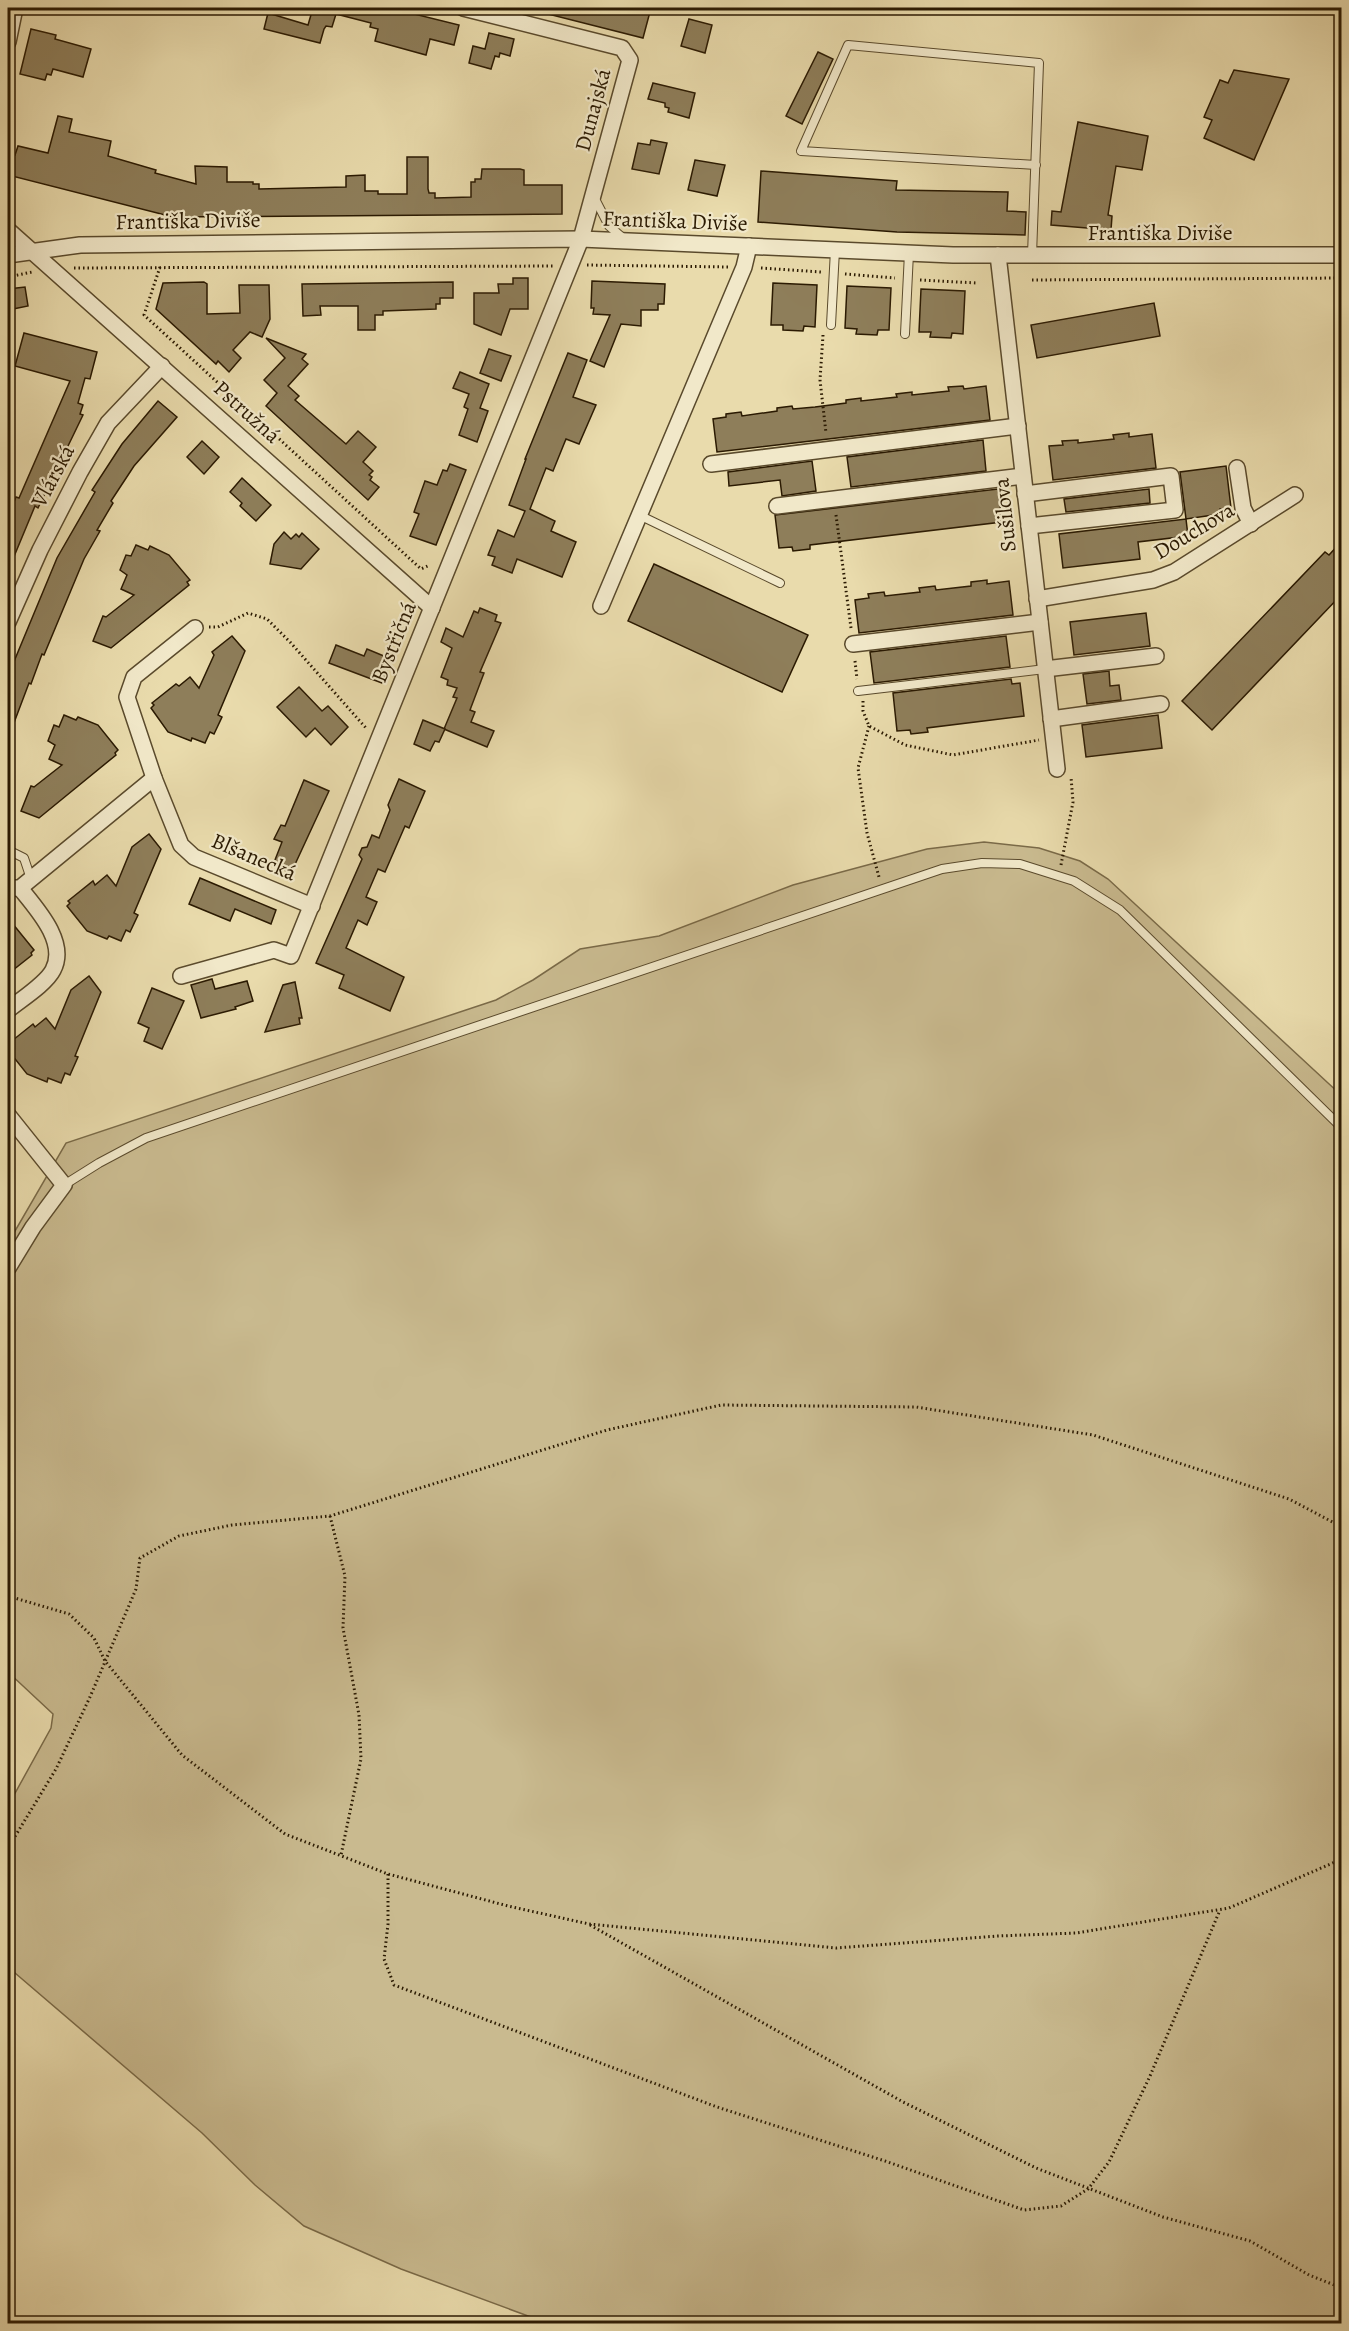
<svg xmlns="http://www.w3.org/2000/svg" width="1349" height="2331" viewBox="0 0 1349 2331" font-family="Alegreya,serif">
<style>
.green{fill:#c9ba8f;stroke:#7a6a48;stroke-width:1.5}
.building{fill:#8e7e5a;stroke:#2b1a02;stroke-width:1.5}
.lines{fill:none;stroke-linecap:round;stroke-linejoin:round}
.service-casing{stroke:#5a4a2c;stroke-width:10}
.minor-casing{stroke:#5a4a2c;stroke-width:18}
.path{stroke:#2b1a02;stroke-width:3;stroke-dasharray:1.5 3;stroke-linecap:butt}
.service{stroke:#f1e8c9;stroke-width:8}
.minor{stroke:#f1e8c9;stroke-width:15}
.rail{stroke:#2b1a02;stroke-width:4.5;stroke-dasharray:10 10;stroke-linecap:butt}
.labels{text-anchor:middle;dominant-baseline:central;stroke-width:4.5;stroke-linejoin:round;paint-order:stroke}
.street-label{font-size:22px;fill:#2b1a02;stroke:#f1e8c9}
</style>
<rect width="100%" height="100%" fill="#e9dbac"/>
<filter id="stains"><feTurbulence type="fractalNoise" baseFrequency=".00333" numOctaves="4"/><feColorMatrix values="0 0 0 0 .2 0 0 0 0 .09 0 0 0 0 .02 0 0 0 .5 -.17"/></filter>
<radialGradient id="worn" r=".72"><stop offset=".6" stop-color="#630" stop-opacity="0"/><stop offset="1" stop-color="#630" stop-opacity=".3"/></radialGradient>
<!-- green -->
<polygon class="green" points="984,842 1039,848 1080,861 1108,879 1341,1095 1341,2323 547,2323 401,2269 304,2226 255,2185 202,2133 8,1967 8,1806 51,1728 53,1714 8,1672 8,1243 66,1143 496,1000 533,980 580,949 659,936 793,885 927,849"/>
<!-- building -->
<g class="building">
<polygon points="313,8 390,8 459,25 454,45 430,39 426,55 375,41 378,29 370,27 371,23 336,14 332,27 326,26 324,29 320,43 264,29 268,13 308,25"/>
<polygon points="545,8 612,8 629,12 631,8 651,8 643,38 544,13"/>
<polygon points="689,19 712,25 705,53 681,46"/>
<polygon points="31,29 56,35 55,39 91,49 83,77 53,69 51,75 47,74 45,80 20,74"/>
<polygon points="489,33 514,39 510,56 500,53 499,57 495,56 491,69 469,63 473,46 485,49"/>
<polygon points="818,52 833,59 802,124 786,116"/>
<polygon points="1234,70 1289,79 1254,160 1204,138 1212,120 1204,117 1220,80 1228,83"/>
<polygon points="653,83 695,93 689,118 668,112 669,108 665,107 665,103 648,99"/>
<polygon points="58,116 72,119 69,132 111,141 108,156 156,170 155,173 196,184 195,166 227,167 227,182 253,182 253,184 259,184 259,189 346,187 346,176 365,175 365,191 378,191 378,194 407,194 407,157 428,157 428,189 429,193 435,193 435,198 471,197 471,182 475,182 475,179 481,179 482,169 520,169 524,170 524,185 562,185 562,214 173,217 8,175 8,153 15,155 18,146 48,153"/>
<polygon points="1078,122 1148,136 1142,170 1116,166 1108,215 1112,216 1111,230 1051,225 1052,211 1061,212"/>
<polygon points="651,140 667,143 659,174 632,169 638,143 650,145"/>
<polygon points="695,160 725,165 717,196 688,190"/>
<polygon points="761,171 897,181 896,190 1008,192 1007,211 1026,212 1025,235 897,232 758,222"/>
<polygon points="513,278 528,278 528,309 510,309 501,335 474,324 474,293 499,293 498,284 513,284"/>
<polygon points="592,281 665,284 664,304 658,304 658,310 641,310 641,326 621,324 604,367 590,361 610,315 593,314 594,308 591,308"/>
<polygon points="204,282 207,284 207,314 240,313 239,285 269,285 270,319 262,337 250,332 233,350 241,358 229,372 218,361 216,364 156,309 163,283"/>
<polygon points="453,282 453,298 440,298 440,304 436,304 436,309 383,311 383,315 375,315 375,330 358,330 358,306 320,306 321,315 303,316 302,284"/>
<polygon points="773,283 817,285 815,327 804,326 803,331 783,330 783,325 771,325"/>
<polygon points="847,286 891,288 889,330 878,330 877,335 856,334 857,329 845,328"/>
<polygon points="25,287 28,306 8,310 8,289"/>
<polygon points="921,289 965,291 963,334 952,333 951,338 930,337 931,332 919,332"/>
<polygon points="1154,303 1160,336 1037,358 1031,325"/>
<polygon points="24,333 97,352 90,379 85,378 78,403 83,405 80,414 83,415 38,508 35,506 8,571 8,505 12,507 16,497 19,498 70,381 15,366"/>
<polygon points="266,338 306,354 302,359 308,364 288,386 299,396 295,400 346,444 358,431 376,447 363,462 373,471 369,475 372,477 370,480 379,487 368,500 266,406 277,393 264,380 285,358"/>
<polygon points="489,349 511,356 501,381 480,373"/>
<polygon points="568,353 587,360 573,397 596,405 579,444 566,439 553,471 546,468 530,509 555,521 551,531 576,542 562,577 517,559 512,573 492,565 495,557 488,555 498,530 514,537 525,511 509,505 526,459 525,459"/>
<polygon points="460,372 489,384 480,408 488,411 477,442 459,435 468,409 464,407 469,394 453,388"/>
<polygon points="963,386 964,389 986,386 990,420 717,452 713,419 726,417 726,414 741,412 742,416 777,411 777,408 792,406 793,409 815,407 846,403 846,400 861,398 861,401 897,397 896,394 912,392 912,395 949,391 948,387"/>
<polygon points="158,401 177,417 134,466 111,501 113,503 97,530 100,531 84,559 44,655 42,654 31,684 29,683 9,736 8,736 8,676 57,558 95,492 92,490 122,444"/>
<polygon points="1129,433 1129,437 1152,434 1156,468 1053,480 1049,446 1063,445 1062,441 1078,440 1078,443 1114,439 1113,435"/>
<polygon points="983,440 986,471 851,487 847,457"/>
<polygon points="202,441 219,457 204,474 187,457"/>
<polygon points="812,461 816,491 782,496 780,480 729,486 728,472"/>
<polygon points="450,464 466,470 436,545 410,536 419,514 414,512 425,481 437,485 443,470 447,471"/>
<polygon points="1226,466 1231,508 1220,509 1220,514 1186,519 1180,472"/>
<polygon points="242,478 271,505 256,521 240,506 242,503 230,492"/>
<polygon points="998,489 1002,522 810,545 810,549 793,551 792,547 779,548 775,515"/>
<polygon points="1149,489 1150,503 1066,512 1064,499"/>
<polygon points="1186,519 1188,536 1138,542 1140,559 1063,568 1059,534"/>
<polygon points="284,532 291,539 296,534 299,537 302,533 319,549 301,569 270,564 274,544"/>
<polygon points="1341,542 1341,595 1212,730 1182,701 1325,552 1329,555"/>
<polygon points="136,545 148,550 150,546 169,555 190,580 187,582 189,585 111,648 93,641 103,616 106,617 134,595 121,589 127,575 120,570 126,555 131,556"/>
<polygon points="654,564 808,635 782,692 628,621"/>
<polygon points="987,580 987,584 1009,581 1013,615 859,633 855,600 869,598 868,594 884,592 885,596 920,592 919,588 935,586 936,590 971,586 971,582"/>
<polygon points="480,608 497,615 495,621 501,623 480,672 484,673 470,710 475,712 471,722 494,731 487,747 444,729 457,698 453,697 457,688 447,685 448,680 441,677 452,648 441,642 446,628 463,637 474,611 478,613"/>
<polygon points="1146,613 1150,646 1074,655 1070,622"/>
<polygon points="232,636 245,651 218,715 222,717 214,734 210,732 205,743 192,738 191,741 168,732 151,708 154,705 152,703 176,684 179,686 190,677 199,688 214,655 212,652"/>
<polygon points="1006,636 1010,667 874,683 870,652"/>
<polygon points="336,645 364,656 367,649 391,659 382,683 329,663"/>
<polygon points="1109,671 1110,686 1119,685 1121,700 1087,704 1083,674"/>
<polygon points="1011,679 1012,684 1020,683 1024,716 927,728 928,732 911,734 910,730 897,731 893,693"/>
<polygon points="299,687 322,711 328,706 348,727 331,745 315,728 306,737 277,707"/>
<polygon points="64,715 76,720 78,717 98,725 118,750 115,753 116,755 39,818 21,811 31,786 34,787 62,765 49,759 55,745 48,741 54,725 59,727"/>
<polygon points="1158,715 1162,748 1086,757 1082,725"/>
<polygon points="423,720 445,729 439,742 435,741 430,751 414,744"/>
<polygon points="399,779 425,791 409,828 405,826 385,872 378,869 366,897 377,902 367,925 358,920 346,948 404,977 390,1011 339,988 344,975 316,963 362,859 359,855 362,848 367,847 372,835 379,838 390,810 388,805"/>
<polygon points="304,780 329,791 291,873 273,865 282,842 274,839 281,825 285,826"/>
<polygon points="149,834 161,849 134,913 138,915 130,932 126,930 121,941 109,936 107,939 87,931 67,906 70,903 68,901 93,881 95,885 107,875 116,886 132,847"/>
<polygon points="200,878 276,910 271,924 235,909 230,921 189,904"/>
<polygon points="8,918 34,950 31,953 32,955 8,974"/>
<polygon points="89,976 101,992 75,1056 78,1057 70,1075 65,1073 61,1083 48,1078 47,1082 27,1074 8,1050 8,1044 33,1024 35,1027 46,1018 55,1029 71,990"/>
<polygon points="212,979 215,989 247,981 253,1001 235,1007 236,1009 201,1018 191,985"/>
<polygon points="295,982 302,1018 299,1018 300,1024 265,1032 283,985"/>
<polygon points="152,988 184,1001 162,1049 144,1041 149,1028 138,1023"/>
</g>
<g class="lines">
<defs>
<g id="service">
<polyline points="594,197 609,226 623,238"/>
<polyline points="1032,255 1039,63 848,45 801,151 1036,165"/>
<polyline points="831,325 835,250"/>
<polyline points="905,334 909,253"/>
<polyline points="639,515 780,583"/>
<polyline points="858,691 1045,669"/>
<polyline points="8,850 24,858 31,879"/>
<polyline points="64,1185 99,1163 146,1138 942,869 982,863 1020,864 1074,881 1120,910 1342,1128"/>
</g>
<g id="minor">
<polyline points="8,42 15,8"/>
<polyline points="8,230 432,608"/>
<polyline points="8,255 80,245 581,239 953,255 1342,255"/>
<polyline points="998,255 1057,769"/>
<polyline points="711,464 1018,426"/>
<polyline points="1237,468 1243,508 1251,524"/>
<polyline points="1025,494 1171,476 1175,510 1029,526"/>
<polyline points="777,506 1023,476"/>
<polyline points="1037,599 1153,580 1174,572 1295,495"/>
<polyline points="601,606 744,267 749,246"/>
<polyline points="8,622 40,550 80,472 108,423 162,366"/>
<polyline points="195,628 134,677 127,697 154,778 181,845 194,857 312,906"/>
<polyline points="853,644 1040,622"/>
<polyline points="1045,669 1156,656"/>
<polyline points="1051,719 1161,704"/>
<polyline points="8,888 20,888 154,778"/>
<polyline points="181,976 274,950 291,956 581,239 630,60 622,48 463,8"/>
<path d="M8,1010C20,1000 46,984 53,970C68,942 36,908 20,888"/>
<polyline points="8,1115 64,1185 33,1227 8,1268"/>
</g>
</defs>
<!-- service casing -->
<use href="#service" class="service-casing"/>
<!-- minor casing -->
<use href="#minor" class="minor-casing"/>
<!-- path -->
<g class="path">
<polyline points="587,265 728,267"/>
<polyline points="160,267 144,315 421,569 430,565"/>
<polyline points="74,268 554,266"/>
<polyline points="761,268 821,272"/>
<polyline points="845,274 895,278"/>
<polyline points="8,277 32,272"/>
<polyline points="920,280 977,283"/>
<polyline points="1032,280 1342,278"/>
<polyline points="823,335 820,380 826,433"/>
<polyline points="836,515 851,628"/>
<polyline points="209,627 218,627 248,613 267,619 290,642 366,728"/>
<polyline points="855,661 857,679"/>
<polyline points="863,701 863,711 869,726 905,745 953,755 1039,740"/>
<polyline points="869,726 858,768 867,833 879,877"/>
<polyline points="1061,865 1073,802 1071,777"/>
<polyline points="330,1516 345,1576 343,1628 359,1715 361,1759 341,1855"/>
<polyline points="8,1596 69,1614 94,1638 105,1661 182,1755 285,1834 388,1874 508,1906 589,1924 836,1948 998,1936 1076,1933 1229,1908 1342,1859"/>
<polyline points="8,1848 56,1769 90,1697 136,1589 140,1558 179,1536 232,1525 330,1516 607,1430 721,1405 916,1407 1093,1435 1289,1499 1342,1527"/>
<polyline points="388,1874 388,1924 384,1959 394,1985 717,2107 885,2161 1024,2210 1061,2206 1088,2189 1109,2162 1150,2076 1220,1910"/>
<polyline points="590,1925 903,2102 1036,2168 1163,2217 1250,2241 1309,2275 1342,2288"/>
</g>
<!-- service -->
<use href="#service" class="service"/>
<!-- minor -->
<use href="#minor" class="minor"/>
<!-- rail -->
<polyline class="rail" points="1324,8 1342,12"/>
</g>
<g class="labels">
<!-- street labels -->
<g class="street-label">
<text transform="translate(593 110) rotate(-75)">Dunajská</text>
<text transform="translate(188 221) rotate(-1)">Františka Diviše</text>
<text transform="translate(675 221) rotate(2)">Františka Diviše</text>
<text x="1160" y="233">Františka Diviše</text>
<text transform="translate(247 412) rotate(42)">Pstružná</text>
<text transform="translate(53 476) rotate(-62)">Vlárská</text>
<text transform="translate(1005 515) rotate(-96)">Sušilova</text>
<text transform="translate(1194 531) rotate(-31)">Douchova</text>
<text transform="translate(394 642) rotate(-68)">Bystřičná</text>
<text transform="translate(254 857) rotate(23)">Blšanecká</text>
</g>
</g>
<!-- margin -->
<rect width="1349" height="2331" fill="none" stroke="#e9dbac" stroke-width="30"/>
<rect x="9" y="9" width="1331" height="2313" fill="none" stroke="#2b1a02" stroke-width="3"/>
<rect x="15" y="15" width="1319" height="2301" fill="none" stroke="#2b1a02" stroke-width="1.5"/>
<rect width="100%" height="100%" filter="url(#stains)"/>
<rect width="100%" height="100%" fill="url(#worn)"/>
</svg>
